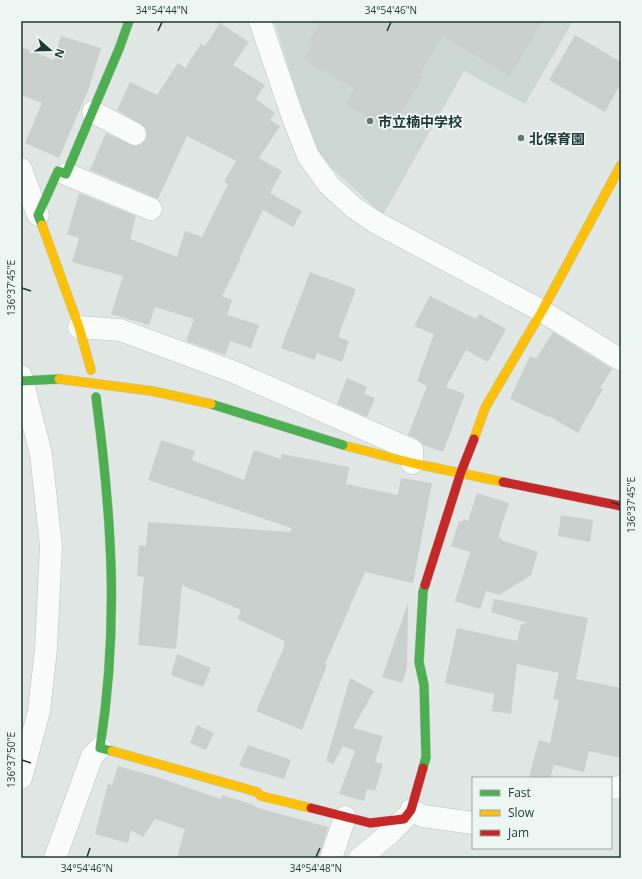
<svg xmlns="http://www.w3.org/2000/svg" width="642" height="879" viewBox="0 0 642 879" font-family="'Open Sans','Noto Sans JP',sans-serif">
<style>
.built{fill:#cdd8d4}
.building{fill:#cad0ce}
.lines{fill:none;stroke-linecap:round;stroke-linejoin:round}
.street-casing{stroke:#bdc3c1;stroke-width:23}
.fast-casing{stroke:#bcc5c2;stroke-width:10}
.slow-casing{stroke:#bcc5c2;stroke-width:10}
.jam-casing{stroke:#bcc5c2;stroke-width:10}
.street{stroke:#fafbfb;stroke-width:22}
.fast{stroke:#4caf50;stroke-width:9}
.slow{stroke:#ffc107;stroke-width:9}
.jam{stroke:#c62828;stroke-width:9}
.fast-bridge-casing{stroke:#bcc5c2;stroke-width:10;stroke-linecap:butt}
.slow-bridge-casing{stroke:#bcc5c2;stroke-width:10;stroke-linecap:butt}
.fast-bridge{stroke:#4caf50;stroke-width:9}
.slow-bridge{stroke:#ffc107;stroke-width:9}
.ticks{fill:none;stroke:#1e3935;stroke-width:1.5}
.poi-dot{fill:#627672;stroke:#edf6f3;stroke-width:1.5}
.labels{text-anchor:middle;dominant-baseline:central;stroke-width:4;stroke-linejoin:round;paint-order:stroke}
.poi-label{font-size:14px;font-weight:bold;fill:#1e3935;stroke:#edf6f3;text-anchor:start}
.neatline{fill:none;stroke:#1e3935;stroke-width:1.5}
.ticks-label{font-size:10px;text-anchor:middle;fill:#1e3935}
</style>
<rect width="100%" height="100%" fill="#e0e7e4"/>
<!-- built -->
<polygon class="built" points="274,21 573,21 525,104 464,71 383,215 324,161 311,139"/>
<!-- building -->
<g class="building">
<polygon points="321,21 543,21 510,76 442,36 419,75 423,77 391,131 345,104 354,89 303,59 313,43 309,41"/>
<polygon points="220,23 249,42 233,65 265,85 256,99 275,113 270,120 280,126 259,158 282,171 270,193 302,211 293,227 263,210 240,257 241,258 222,296 232,300 227,315 259,325 251,348 230,341 225,355 186,341 194,319 155,307 149,325 111,314 123,276 72,262 79,238 67,234 79,193 136,216 130,239 177,257 185,231 202,237 228,184 224,182 236,161 187,136 158,199 90,170 106,133 135,146 142,144 146,139 147,133 145,127 117,110 130,82 157,95 178,63 185,68 201,44 205,46"/>
<polygon points="575,35 621,62 621,83 605,112 549,80"/>
<polygon points="61,36 101,48 89,88 59,158 25,143 42,103 21,95 21,47 54,60"/>
<polygon points="310,272 356,289 338,337 349,341 342,362 317,353 314,360 281,348"/>
<polygon points="430,296 476,319 479,314 506,329 488,362 466,350 446,387 465,394 443,452 423,445 417,439 408,435 427,386 417,381 434,334 414,326"/>
<polygon points="553,332 612,369 600,388 603,389 578,433 549,416 548,417 510,399 530,356 536,359"/>
<polygon points="347,378 367,387 364,394 375,398 367,417 337,404"/>
<polygon points="161,440 195,451 192,460 244,480 254,450 281,459 282,454 349,467 346,484 398,495 401,478 432,483 413,583 365,572 325,664 327,665 302,730 256,711 285,645 283,644 285,641 237,619 241,610 182,585 176,649 138,645 144,577 137,576 139,545 146,546 148,522 290,532 291,528 148,480"/>
<polygon points="477,493 509,503 498,537 502,538 501,540 538,552 531,575 499,595 486,591 480,609 455,601 470,552 451,546 459,521 462,522 463,519 468,521"/>
<polygon points="561,515 593,520 590,542 558,536"/>
<polygon points="494,599 588,618 576,679 621,688 621,758 589,751 584,772 554,765 550,778 529,778 539,740 550,743 559,700 553,699 559,673 517,664 511,714 492,711 494,694 445,683 457,628 517,641 521,624 528,623 491,612"/>
<polygon points="408,603 407,668 402,683 382,677"/>
<polygon points="177,654 211,668 203,687 171,675"/>
<polygon points="350,678 374,691 353,728 383,736 375,762 383,764 375,791 367,789 364,801 339,794 355,751 343,746 333,764 326,761"/>
<polygon points="197,725 214,733 206,750 190,743"/>
<polygon points="248,745 291,760 284,779 239,766"/>
<polygon points="118,766 157,777 221,799 222,795 251,804 258,808 328,827 319,858 177,858 185,829 155,819 143,837 131,830 128,843 95,834 108,784 112,785"/>
</g>
<g class="lines">
<defs>
<g id="street">
<polyline points="260,21 291,112 308,156 329,185 353,207 375,222 542,311 621,360"/>
<polyline points="93,112 135,134"/>
<polyline points="21,169 38,215"/>
<polyline points="66,174 151,209"/>
<polyline points="79,327 120,330 234,372 412,450 412,463"/>
<polyline points="21,376 41,454 51,546 46,649 39,711 21,778"/>
<polyline points="611,788 621,787"/>
<polyline points="411,810 423,816 473,823"/>
<polyline points="55,858 92,756 100,748"/>
<polyline points="331,858 345,817"/>
<polyline points="360,858 389,834 404,819"/>
</g>
<g id="fast">
<polyline points="42,225 38,215 58,171 66,174 119,49 129,21"/>
<polyline points="21,381 59,379"/>
<path d="M96,397C112,519 119,625 100,748L112,751"/>
<polyline points="423,768 426,757 424,685 419,662 423,592 425,585"/>
</g>
<g id="slow">
<polyline points="42,225 79,327 91,370"/>
<polyline points="474,439 485,408 542,311 621,165"/>
<polyline points="343,445 412,463 503,482"/>
<polyline points="112,751 257,792 261,796 311,808"/>
</g>
<g id="jam">
<polyline points="503,482 621,506"/>
<polyline points="425,585 461,472 474,439"/>
<polyline points="311,808 370,823 404,819 411,810 423,768"/>
</g>
</defs>
<!-- street casing -->
<use href="#street" class="street-casing"/>
<!-- fast casing -->
<use href="#fast" class="fast-casing"/>
<!-- slow casing -->
<use href="#slow" class="slow-casing"/>
<!-- jam casing -->
<use href="#jam" class="jam-casing"/>
<!-- street -->
<use href="#street" class="street"/>
<!-- fast -->
<use href="#fast" class="fast"/>
<!-- slow -->
<use href="#slow" class="slow"/>
<!-- jam -->
<use href="#jam" class="jam"/>
<defs>
<polyline id="fast-bridge" points="211,404 343,445"/>
<polyline id="slow-bridge" points="59,379 152,391 211,404"/>
</defs>
<!-- fast-bridge casing -->
<use href="#fast-bridge" class="fast-bridge-casing"/>
<!-- slow-bridge casing -->
<use href="#slow-bridge" class="slow-bridge-casing"/>
<!-- fast-bridge -->
<use href="#fast-bridge" class="fast-bridge"/>
<!-- slow-bridge -->
<use href="#slow-bridge" class="slow-bridge"/>
</g>
<!-- ticks -->
<path class="ticks" d="M158,31L162,22M387,31L391,22M22,288L31,291M611,502L620,505M22,760L31,763M87,857L90,848M316,857L320,848"/>
<!-- markers -->
<g class="poi-dot">
<circle cx="370" cy="121" r="4"/>
<circle cx="521" cy="138" r="4"/>
</g>
<g class="labels">
<!-- poi labels -->
<g class="poi-label">
<text x="378" y="121">市立楠中学校</text>
<text x="529" y="138">北保育園</text>
</g>
</g>
<!-- border -->
<rect width="642" height="879" fill="none" stroke="#edf6f3" stroke-width="44"/>
<!-- legend -->
<rect x="472" y="777" width="140" height="72" fill="#edf6f3" stroke="#9aaaa7"/>
<rect x="480" y="790" width="20" height="6" fill="#4caf50" stroke="#9aaaa7"/>
<text x="508" y="797" font-size="12" fill="#1e3935">Fast</text>
<rect x="480" y="810" width="20" height="6" fill="#ffc107" stroke="#9aaaa7"/>
<text x="508" y="817" font-size="12" fill="#1e3935">Slow</text>
<rect x="480" y="830" width="20" height="6" fill="#c62828" stroke="#9aaaa7"/>
<text x="508" y="837" font-size="12" fill="#1e3935">Jam</text>
<!-- north arrow -->
<g transform="translate(50 50) rotate(110)" stroke="#edf6f3" stroke-width="3" paint-order="stroke">
<path d="M0-3L7 15L0 10L-7 15Z" fill="#1e3935"/>
<text y="-6" font-size="11" font-weight="bold" text-anchor="middle" fill="#1e3935">N</text>
</g>
<rect x="22" y="22" width="598" height="835" class="neatline"/>
<g class="ticks-label">
<text x="162" y="14">34°54'44"N</text>
<text x="391" y="14">34°54'46"N</text>
<text transform="translate(11 288) rotate(-90)" y="4">136°37'45"E</text>
<text transform="translate(631 505) rotate(-90)" y="4">136°37'45"E</text>
<text transform="translate(11 760) rotate(-90)" y="4">136°37'50"E</text>
<text x="87" y="872">34°54'46"N</text>
<text x="316" y="872">34°54'48"N</text>
</g>
</svg>
